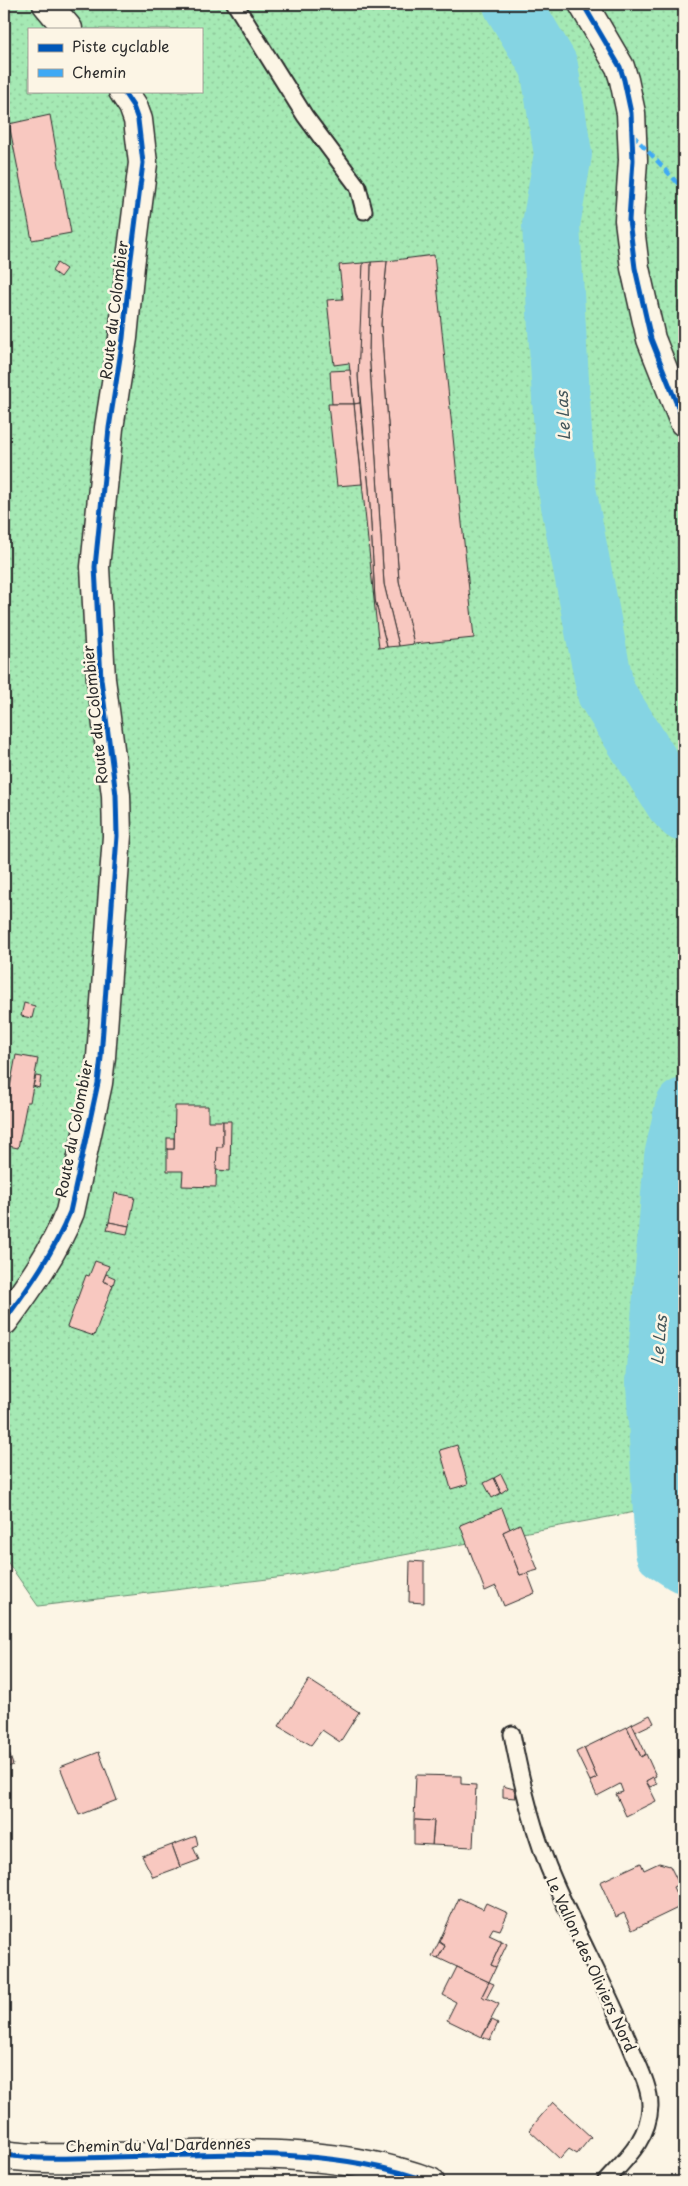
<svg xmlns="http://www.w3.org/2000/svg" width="688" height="2186" viewBox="0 0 688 2186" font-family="'Playpen Sans',sans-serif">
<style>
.green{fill:url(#green-dots);stroke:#688a70;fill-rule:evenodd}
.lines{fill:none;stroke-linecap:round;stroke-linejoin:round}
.river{stroke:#85d4e3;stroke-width:58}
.building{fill:#f8c8c0;stroke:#2b2b2b}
.lane-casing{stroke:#2b2b2b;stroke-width:19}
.street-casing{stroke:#2b2b2b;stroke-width:31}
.secondary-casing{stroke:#2b2b2b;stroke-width:31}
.lane{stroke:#fcf5e5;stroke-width:15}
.street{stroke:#fcf5e5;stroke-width:28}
.secondary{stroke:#fcf5e5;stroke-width:28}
.quiet{stroke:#3fa9f5;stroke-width:4;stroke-dasharray:8 4;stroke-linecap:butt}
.cycleway-casing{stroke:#fcf5e5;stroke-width:8}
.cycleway{stroke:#0057b8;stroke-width:5}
.labels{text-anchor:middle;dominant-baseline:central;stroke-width:5;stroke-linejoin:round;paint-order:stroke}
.street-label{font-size:15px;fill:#2b2b2b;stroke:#fcf5e5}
.water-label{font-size:16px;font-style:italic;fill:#425559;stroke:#fcf5e5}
</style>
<defs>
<pattern id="green-dots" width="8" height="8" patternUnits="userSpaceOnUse" patternTransform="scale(1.25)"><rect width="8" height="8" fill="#a5e9b4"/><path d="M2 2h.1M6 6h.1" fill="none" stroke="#8ec89b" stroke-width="1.8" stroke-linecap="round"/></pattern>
</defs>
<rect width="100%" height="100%" fill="#fcf5e5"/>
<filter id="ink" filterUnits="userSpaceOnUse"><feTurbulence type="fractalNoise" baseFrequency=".02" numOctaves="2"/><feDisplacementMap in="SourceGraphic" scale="10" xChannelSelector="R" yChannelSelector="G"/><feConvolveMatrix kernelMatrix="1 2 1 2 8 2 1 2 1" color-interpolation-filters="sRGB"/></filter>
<g filter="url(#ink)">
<!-- green -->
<path class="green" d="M4,4H684V1503L285,1577L38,1606L4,1557ZM29,29H201V91H29Z"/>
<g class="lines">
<!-- river -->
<g class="river">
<polyline points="512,4 549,66 563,154 551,225 566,484 606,693 674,802 684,813"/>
<polyline points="684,1107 673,1157 655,1382 664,1551 684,1564"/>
</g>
</g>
<!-- building -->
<g class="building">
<polygon points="50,115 71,233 32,240 9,124"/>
<polygon points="434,255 474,638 414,644 399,581 381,324 387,261"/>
<polygon points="387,261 381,324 399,581 414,644 399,646 384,584 369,351 371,262"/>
<polygon points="371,262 369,351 384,584 399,646 387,647 375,600 369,489 358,376 361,280 363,263"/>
<polygon points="57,263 66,269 60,277 52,271"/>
<polygon points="363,263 358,376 360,403 354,404 349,363 334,365 327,300 343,299 339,265"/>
<polygon points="350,370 354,404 332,404 330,371"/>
<polygon points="360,403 369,489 375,600 387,647 379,648 354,404"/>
<polygon points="328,404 354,404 362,484 337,486"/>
<polygon points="24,1003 35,1006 32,1018 21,1016"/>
<polygon points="16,1055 38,1059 30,1102 27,1102 18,1148 4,1145 4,1097 8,1098"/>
<polygon points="36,1076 41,1077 39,1088 33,1086"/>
<polygon points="175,1106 208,1106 208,1121 223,1121 223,1147 217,1147 216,1187 182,1186 183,1171 167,1171 167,1149 174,1149"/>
<polygon points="223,1121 231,1121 230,1171 216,1170 217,1147 223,1147"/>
<rect x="167" y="1138" width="7" height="11"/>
<polygon points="115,1193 135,1197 129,1226 109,1222"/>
<polygon points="109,1222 129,1226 127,1234 107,1230"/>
<polygon points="95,1261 109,1266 103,1281 113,1285 94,1336 67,1327 86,1275 89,1276"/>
<polygon points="106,1274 115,1278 113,1285 103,1281"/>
<polygon points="457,1445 468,1484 451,1489 440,1450"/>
<polygon points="501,1474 508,1488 501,1493 494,1478"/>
<polygon points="494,1478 501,1493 492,1498 484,1483"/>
<polygon points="502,1508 510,1529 503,1532 520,1575 527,1572 535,1593 504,1606 496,1586 485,1591 460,1525"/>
<polygon points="520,1524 538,1570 520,1575 503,1532"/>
<polygon points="410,1561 424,1562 424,1603 409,1602"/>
<polygon points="309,1680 359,1712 340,1742 322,1730 311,1745 279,1726"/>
<polygon points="650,1715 654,1723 635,1732 632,1724"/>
<polygon points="632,1724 646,1754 641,1757 627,1727"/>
<polygon points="627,1727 641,1757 646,1754 656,1776 646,1781 656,1801 626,1816 616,1794 623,1792 620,1784 597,1796 590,1781 597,1778 584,1748"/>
<polygon points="4,1738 13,1765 4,1769"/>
<polygon points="584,1748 597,1778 590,1781 576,1752"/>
<polygon points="99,1752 117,1800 79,1815 60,1767"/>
<polygon points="416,1775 461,1776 461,1784 476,1785 473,1847 432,1845 434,1821 414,1820"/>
<polygon points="653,1777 657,1784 650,1787 646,1781"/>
<polygon points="503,1786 514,1789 516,1798 503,1797"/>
<polygon points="414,1820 434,1821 432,1845 414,1844"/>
<polygon points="196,1836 198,1845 193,1847 199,1860 180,1867 172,1845"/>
<polygon points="172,1845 180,1867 153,1877 142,1856"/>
<polygon points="641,1863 644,1870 659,1863 670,1866 679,1884 673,1887 682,1906 632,1930 624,1913 616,1917 600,1882"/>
<polygon points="459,1898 483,1909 486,1903 508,1913 500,1930 493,1928 489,1935 502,1941 491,1965 496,1967 489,1982 438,1958 445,1946 439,1942"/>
<polygon points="502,1941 507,1944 496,1967 491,1965"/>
<polygon points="439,1942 445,1946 438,1958 432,1956"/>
<polygon points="457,1967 489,1982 482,1996 499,2004 482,2037 447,2020 456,2002 443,1995"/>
<polygon points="489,1982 494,1984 486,1999 482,1996"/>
<polygon points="492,2020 498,2023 490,2040 482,2037"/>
<polygon points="553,2102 591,2137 577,2154 569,2149 560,2159 529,2130"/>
</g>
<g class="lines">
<defs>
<g id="lane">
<polyline points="235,4 305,116 358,187 364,211"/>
<path d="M512,1734C522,1785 534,1836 555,1883C580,1940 610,1994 633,2052C640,2069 650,2088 650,2106C649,2139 626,2159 605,2182"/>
</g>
<path id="street" d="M4,2155C40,2160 77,2158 114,2157C219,2155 330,2145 430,2182"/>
<g id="secondary">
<polyline points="47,4 68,29"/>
<polyline points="583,4 620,67 624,80 631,113 633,160 629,220 635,268 651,339 684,422"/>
<path d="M4,1321C29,1287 54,1252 70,1212L98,1083L101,1057L117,836L116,795L101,679L95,567L109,428L123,338L130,266L143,163L138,120L133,106L123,91"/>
</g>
</defs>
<!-- lane casing -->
<use href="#lane" class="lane-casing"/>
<!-- street casing -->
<use href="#street" class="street-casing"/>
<!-- secondary casing -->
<use href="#secondary" class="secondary-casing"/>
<!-- lane -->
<use href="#lane" class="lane"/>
<!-- street -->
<use href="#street" class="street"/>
<!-- secondary -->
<use href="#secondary" class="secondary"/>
<!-- quiet -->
<polyline class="quiet" points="632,134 684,190"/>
<defs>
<g id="cycleway">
<polyline points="583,4 620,67 624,80 631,113 633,160 629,220 635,268 651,339 684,422"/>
<path d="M4,1321C29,1287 54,1252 70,1212L98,1083L101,1057L117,836L116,795L101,679L95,567L109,428L123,338L130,266L143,163L138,120L133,106L123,91"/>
<path d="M4,2155C40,2160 77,2158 114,2157C219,2155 330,2145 430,2182"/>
</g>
</defs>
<!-- cycleway casing -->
<use href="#cycleway" class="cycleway-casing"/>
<!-- cycleway -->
<use href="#cycleway" class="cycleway"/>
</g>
</g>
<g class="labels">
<!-- street labels -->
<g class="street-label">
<text transform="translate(113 310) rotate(-83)">Route du Colombier</text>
<text transform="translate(94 715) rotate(-96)">Route du Colombier</text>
<text transform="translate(73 1129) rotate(-79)">Route du Colombier</text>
<text transform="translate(592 1964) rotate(65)">Le Vallon des Oliviers Nord</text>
<text transform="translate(158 2144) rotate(-1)">Chemin du Val Dardennes</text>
</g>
<!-- water labels -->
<g class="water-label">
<text transform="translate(562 416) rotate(-93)">Le Las</text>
<text transform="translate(658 1340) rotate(-85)">Le Las</text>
</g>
</g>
<!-- margin -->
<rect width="688" height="2186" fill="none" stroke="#fcf5e5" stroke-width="20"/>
<rect x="10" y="10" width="668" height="2166" fill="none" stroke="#2b2b2b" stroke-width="2" filter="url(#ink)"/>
<!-- legend -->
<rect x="28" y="28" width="175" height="65" fill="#fcf5e5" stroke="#a8a49b"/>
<rect x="38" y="44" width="25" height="8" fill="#0057b8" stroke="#a8a49b"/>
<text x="72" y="52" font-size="15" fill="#2b2b2b">Piste cyclable</text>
<rect x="38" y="69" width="25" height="8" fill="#3fa9f5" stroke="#a8a49b"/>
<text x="72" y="78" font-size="15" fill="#2b2b2b">Chemin</text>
</svg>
